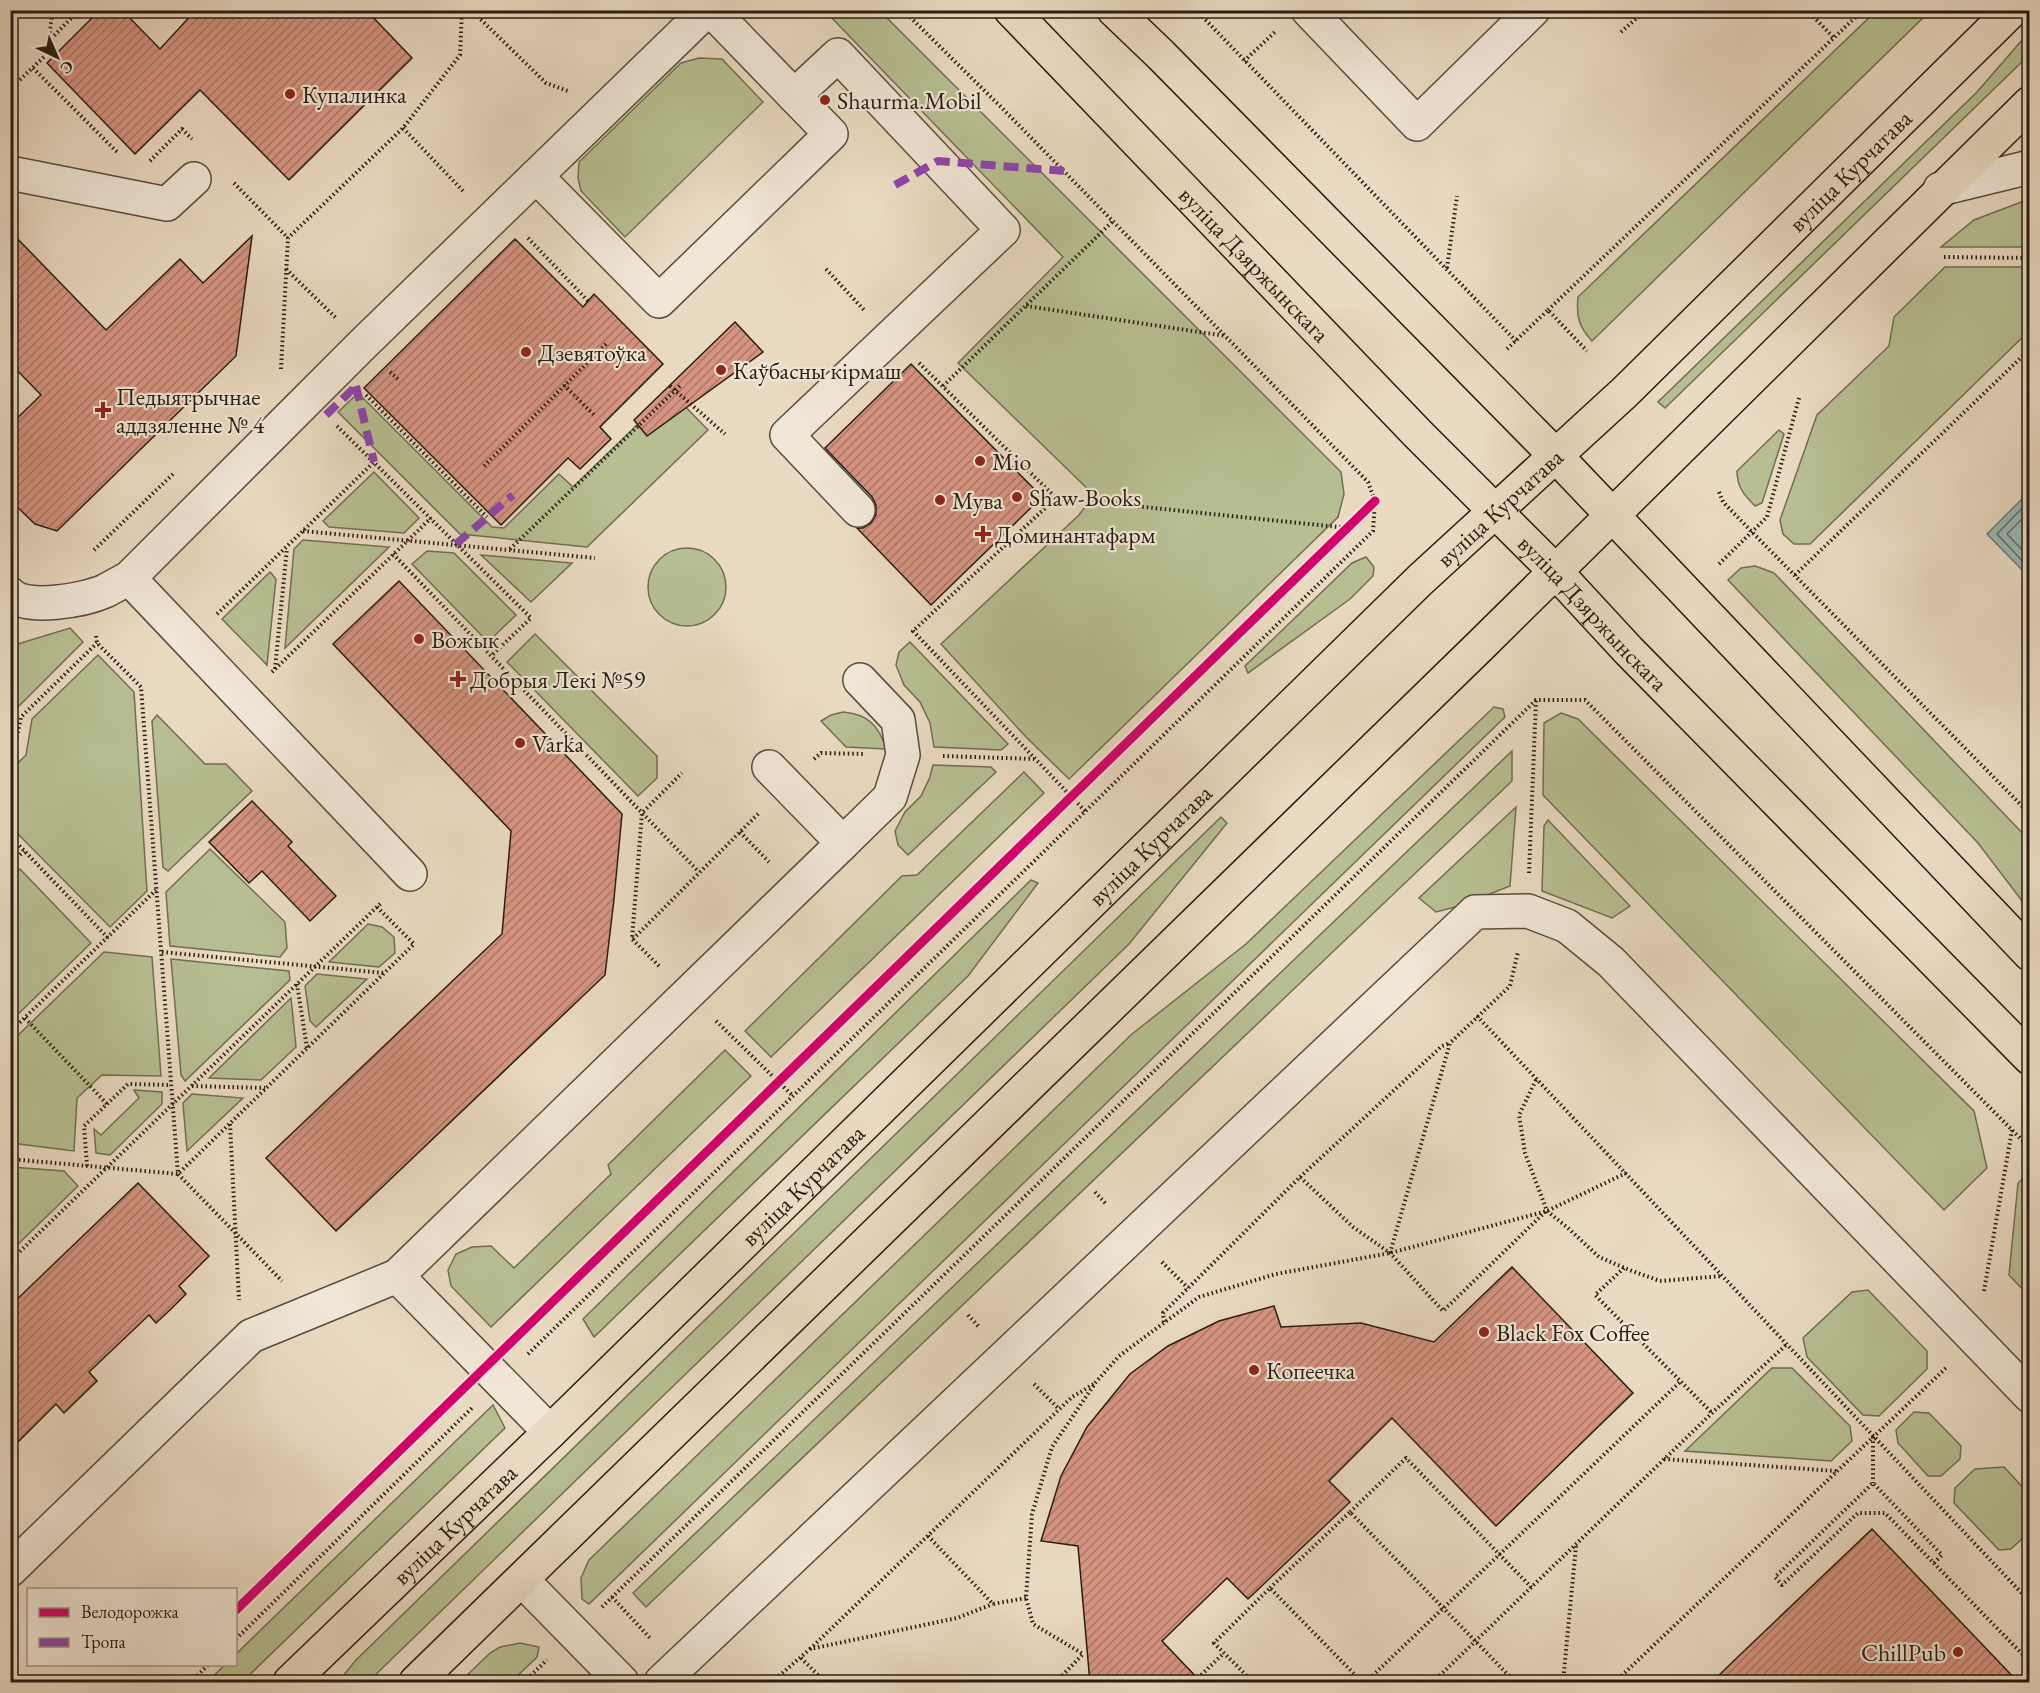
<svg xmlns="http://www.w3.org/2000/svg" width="2040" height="1693" viewBox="0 0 2040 1693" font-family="'EB Garamond',serif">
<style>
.green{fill:#b7bf92;stroke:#706e51;stroke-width:1.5}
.water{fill:#98bab7;stroke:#6b7b74;stroke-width:1.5}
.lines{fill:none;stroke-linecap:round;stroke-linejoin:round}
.shore{stroke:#606b64;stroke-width:1.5}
.building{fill:url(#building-hatch);stroke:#281c10;stroke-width:1.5}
.minor-casing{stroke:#584c3c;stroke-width:36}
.major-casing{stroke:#281c10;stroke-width:36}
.path{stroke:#281c10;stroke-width:4;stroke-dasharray:1.5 3;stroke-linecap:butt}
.minor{stroke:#f1e7d7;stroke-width:33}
.major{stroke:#eadac1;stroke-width:33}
.quiet{stroke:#8e44ad;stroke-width:8;stroke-dasharray:15 8;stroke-linecap:butt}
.cycleway-casing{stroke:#f1e7d7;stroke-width:13}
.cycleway{stroke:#d6006c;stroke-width:9}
.poi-dot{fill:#8f2418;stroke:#f1e7d7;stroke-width:2}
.labels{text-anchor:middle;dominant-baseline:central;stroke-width:4.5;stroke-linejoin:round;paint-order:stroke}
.poi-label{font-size:24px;fill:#281c10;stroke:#f1e7d7;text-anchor:start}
.street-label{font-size:24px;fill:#281c10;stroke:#f1e7d7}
</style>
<defs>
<pattern id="building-hatch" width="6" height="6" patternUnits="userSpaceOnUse" patternTransform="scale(1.5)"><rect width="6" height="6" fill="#d69481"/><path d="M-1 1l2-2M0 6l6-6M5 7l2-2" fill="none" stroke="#ae7868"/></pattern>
</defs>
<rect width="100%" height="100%" fill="#eadac1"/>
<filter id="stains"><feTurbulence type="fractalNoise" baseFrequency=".00333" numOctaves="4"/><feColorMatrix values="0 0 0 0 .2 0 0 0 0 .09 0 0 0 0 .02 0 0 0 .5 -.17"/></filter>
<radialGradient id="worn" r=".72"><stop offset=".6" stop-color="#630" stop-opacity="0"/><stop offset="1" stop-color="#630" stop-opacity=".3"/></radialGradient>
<!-- green -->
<g class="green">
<polygon points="825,11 880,11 1341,472 1344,494 1338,517 1069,779 1026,737 941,644 1079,515 1094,495 958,363 1063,257"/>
<path d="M1876,11H1930L1592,341C1579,327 1576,317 1578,297Z"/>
<polygon points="2029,32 2029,55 1665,408 1658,402 1977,92"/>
<polygon points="699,58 722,59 763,102 625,237 581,191 578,178 579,162 681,63"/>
<polygon points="2029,199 2029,247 1941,247 1974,220"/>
<polygon points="1945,267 2029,267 2029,331 1810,544 1794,544 1783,534 1780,520 1817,415 1889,346 1894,317"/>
<polygon points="671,392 708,430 587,547 460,534 338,412 358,393 492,527 504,528 559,474 573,487"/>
<path d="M1779,430L1784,434L1762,503L1755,506C1744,495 1737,487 1737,471Z"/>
<polygon points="374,472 419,518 404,533 329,527 323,521"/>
<polygon points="303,540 389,547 285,648 294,549"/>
<circle cx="687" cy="587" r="39"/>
<polygon points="427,551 454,553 516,615 488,642 412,564"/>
<polygon points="481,555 572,563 531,602"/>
<polygon points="1366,557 1374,567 1373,576 1350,599 1248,673 1245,666 1352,563"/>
<polygon points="1755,566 1774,573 2029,840 2029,910 1978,843 1728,580 1741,568"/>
<polygon points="270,572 276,579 267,665 222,619"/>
<polygon points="70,628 83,642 11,714 11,646"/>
<polygon points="535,634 657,756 657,778 638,796 507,662"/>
<polygon points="910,642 1008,744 1001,750 934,747 930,723 920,702 904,685 896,665 899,652"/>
<polygon points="98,655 134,692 147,891 110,927 10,826 11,770 26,755 32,719"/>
<polygon points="1494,707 1503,709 1505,717 589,1604 582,1599 581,1578 589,1560 1132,1034 1246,944"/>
<path d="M843,712C867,714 879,725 886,749L846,747L821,721L831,715Z"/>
<polygon points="1561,713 1578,719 1974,1111 1987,1168 1944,1210 1543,795 1544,723"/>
<polygon points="157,715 205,764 226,764 252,791 168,871 163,867 152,721"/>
<polygon points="1512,751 1512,781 646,1607 633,1593"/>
<polygon points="933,765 991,767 996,772 908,855 898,845 895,831 905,812 921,796 930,777"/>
<polygon points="1024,772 1044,793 771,1057 745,1031 902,876 917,875"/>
<polygon points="1516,807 1510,886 1459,906 1436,912 1419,898"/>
<polygon points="1221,817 1227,823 1129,944 368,1682 338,1682 356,1660"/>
<polygon points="1548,820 1630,906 1612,918 1542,891 1544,826"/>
<polygon points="210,849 285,922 287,948 280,957 170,946 166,892"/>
<polygon points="20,869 91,943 11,1021 11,878"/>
<polygon points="1031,880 1038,883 968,976 594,1337 583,1319"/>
<polygon points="368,924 382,927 394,937 395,953 379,967 329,962"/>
<polygon points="104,952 152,957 161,1076 102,1075 77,1098 74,1151 11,1143 11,1042"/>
<polygon points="171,959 289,971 290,980 185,1081 181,1075"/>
<polygon points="317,974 367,979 316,1027 310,1021 305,986"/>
<polygon points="291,998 296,1047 261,1080 209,1078"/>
<polygon points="725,1050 751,1076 491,1327 451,1286 448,1270 456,1254 472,1247 491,1246 514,1268 611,1174 608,1165"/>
<polygon points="134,1090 162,1092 162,1104 110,1155 96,1153 94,1129 101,1135 139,1098"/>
<polygon points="192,1094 243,1098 187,1151 183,1103"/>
<polygon points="11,1167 64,1171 78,1186 11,1251"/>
<polygon points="2029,1173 2029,1296 2009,1275 2018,1183"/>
<polygon points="1868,1290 1927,1351 1927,1369 1879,1416 1863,1415 1807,1357 1803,1338 1852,1292"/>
<polygon points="1772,1368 1792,1368 1850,1426 1852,1441 1831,1461 1685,1451"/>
<polygon points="493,1405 505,1428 242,1682 207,1682 225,1665 236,1664 236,1654"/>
<polygon points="1914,1412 1929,1413 1961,1446 1960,1459 1941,1476 1928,1476 1898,1443 1896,1430"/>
<polygon points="2004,1467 2029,1494 2029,1532 2011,1549 1999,1550 1954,1503 1955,1488 1975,1469"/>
<polygon points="520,1643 539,1647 537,1657 511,1682 460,1682 490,1653 500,1647"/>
</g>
<!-- water -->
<polygon class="water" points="2029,492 2029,577 1987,534"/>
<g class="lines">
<!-- shore -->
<g class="shore">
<polyline points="2030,500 1997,534 2030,569"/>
<polyline points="2030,511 2007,534 2030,558"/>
</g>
</g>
<!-- building -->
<g class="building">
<polygon points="100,10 122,10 160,49 196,10 366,10 412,58 289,180 200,90 135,154 47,63"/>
<polygon points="10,231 106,330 180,259 203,283 252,236 236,356 57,531 35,524 10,500 10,425 41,395 10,363"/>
<polygon points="515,239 583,307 594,294 663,364 600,427 611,439 580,469 568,458 501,525 364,388"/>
<polygon points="735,322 763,352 647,436 634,420"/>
<polygon points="911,364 1042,497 931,605 857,528 863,528 871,523 876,515 876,505 872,497 825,448"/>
<polygon points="399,581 622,814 614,899 605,975 336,1231 266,1158 502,934 511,831 333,644"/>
<polygon points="252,801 292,842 288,846 336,896 310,921 262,871 249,883 209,842"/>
<polygon points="138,1183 209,1256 179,1286 186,1294 171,1309 156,1323 149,1315 89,1372 97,1381 64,1413 56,1404 10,1450 10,1306"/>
<polygon points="1512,1267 1633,1393 1496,1526 1392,1418 1329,1481 1350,1502 1248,1599 1227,1578 1162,1641 1202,1683 1090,1683 1078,1546 1041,1541 1061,1476 1087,1427 1130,1374 1168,1346 1219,1321 1274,1306 1281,1327 1361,1323 1434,1342"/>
<polygon points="1872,1529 2019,1683 1711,1683 1743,1652"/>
</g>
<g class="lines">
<defs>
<g id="minor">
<polyline points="1308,10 1417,124 1533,10"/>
<polyline points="794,96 838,55 1003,230 787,435 858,510"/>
<polyline points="10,173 167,204 194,179"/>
<polyline points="536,176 659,301 831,134 711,10"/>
<polyline points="1940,189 2030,167"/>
<polyline points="129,578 410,874"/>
<path d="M10,594C26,611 85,600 105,591C113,587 121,582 129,578L363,344L707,10"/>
<polyline points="843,843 890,797 903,755 898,720 860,680"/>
<polyline points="397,1276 550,1432"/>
<polyline points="10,1570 251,1336 397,1276 843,843 769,767"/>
<polyline points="522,1580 622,1682"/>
<polyline points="661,1682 1475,912 1528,911 1567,926 1611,962 2030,1396"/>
</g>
<g id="major">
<path id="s1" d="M1011,10L1418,434L1555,571L1629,651L2030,1058"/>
<polyline points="1114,10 1161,55 1555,455 2030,954"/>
<path id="s2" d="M290,1682L550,1432L1420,580L1625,392L2012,10"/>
<polyline points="416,1682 1482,644 2030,103"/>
</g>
</defs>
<!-- minor casing -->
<use href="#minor" class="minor-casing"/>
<!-- major casing -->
<use href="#major" class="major-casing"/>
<!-- path -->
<g class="path">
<polyline points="471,10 546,83 568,91"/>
<polyline points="1196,10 1516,341"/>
<polyline points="1807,10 1834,38"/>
<polyline points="1621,32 1646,10"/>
<polyline points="48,42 79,10"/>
<polyline points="1244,61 1275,32"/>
<polyline points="33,68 117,152"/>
<polyline points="10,89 46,55 53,10"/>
<polyline points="403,128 464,192"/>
<polyline points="150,161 182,129 192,139"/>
<polyline points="234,183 288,238"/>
<polyline points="528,238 588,301"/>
<polyline points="1944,257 2030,258"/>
<polyline points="1447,268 1457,196"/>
<polyline points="286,269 336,318"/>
<polyline points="826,269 864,310"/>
<polyline points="1026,306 1226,336"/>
<polyline points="1548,310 1863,10"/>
<polyline points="1507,349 1548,310 1587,351"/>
<polyline points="919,363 1056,498"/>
<polyline points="281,369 288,238 403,128 460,55 462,10"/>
<polyline points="390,372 398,379"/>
<polyline points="564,385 594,415"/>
<polyline points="670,386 725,434"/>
<polyline points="943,386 1113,221"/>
<polyline points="366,395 487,517"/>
<polyline points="337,426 531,618 491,656"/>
<polyline points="484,466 606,344"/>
<polyline points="1719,492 1723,502 1752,532 2030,814"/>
<polyline points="303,531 595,558"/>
<polyline points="510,549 682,384"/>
<polyline points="94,550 173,474"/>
<polyline points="393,554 699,872"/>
<polyline points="1719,564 1767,517 1799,398"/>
<polyline points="1795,575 2030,349"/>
<polyline points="217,614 374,462"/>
<polyline points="96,636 97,643 141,687 178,1174 282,1281"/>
<polyline points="275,669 287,548"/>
<polyline points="272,672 431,518"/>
<polyline points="10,753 14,750 21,717 97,643"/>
<polyline points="943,756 1034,759"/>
<polyline points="814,759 821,753 864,754"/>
<polyline points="1085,811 913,631 1056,498 1348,528"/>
<polyline points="740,832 769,862"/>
<polyline points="10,836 108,938"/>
<polyline points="10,864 24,851"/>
<polyline points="1529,873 1536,701"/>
<polyline points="633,939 759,813"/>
<polyline points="162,952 384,973"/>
<polyline points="659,966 632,939 642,813 682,773"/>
<polyline points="297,984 307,1048"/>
<polyline points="1477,1016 2030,1602"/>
<polyline points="25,1018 107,1104"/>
<polyline points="716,1021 793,1096"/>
<polyline points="10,1032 156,890"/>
<polyline points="1536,1080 1519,1115 1525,1153 1547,1211 1568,1228 1599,1257 1632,1271 1660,1281 1722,1276"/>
<polyline points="192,1086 265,1088"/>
<polyline points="230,1124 239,1300"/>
<polyline points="10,1159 178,1174 414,944 377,907"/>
<polyline points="87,1166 84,1126 128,1084 171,1085"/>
<polyline points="1300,1177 1442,1046 1450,1043"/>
<polyline points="1095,1192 1107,1205"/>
<polyline points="1390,1253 1450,1043 1510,986 1518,952"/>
<polyline points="10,1261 382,902"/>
<polyline points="1162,1262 1188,1288"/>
<polyline points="1624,1268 1595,1295 1712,1413"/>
<polyline points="1984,1291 2012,1130"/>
<polyline points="968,1315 979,1327"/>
<polyline points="1164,1322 1163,1313 1300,1177 1353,1227 1390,1253 1443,1311 1546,1211"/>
<polyline points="528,1354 1373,531 1375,501 1368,482 1003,109 903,10"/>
<polyline points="1034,1384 1059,1409"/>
<polyline points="1873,1437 1873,1483"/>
<polyline points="1664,1459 1836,1471"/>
<polyline points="1350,1512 1406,1458 1532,1588"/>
<polyline points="928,1536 993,1604 1026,1598"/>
<polyline points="1934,1563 1942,1555 1873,1483 1775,1577 1782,1585 1858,1513 1885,1513 2030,1662"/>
<polyline points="1270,1588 1350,1512 1515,1682"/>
<polyline points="612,1597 650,1638"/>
<polyline points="602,1607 1536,700 1585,700 2030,1148"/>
<polyline points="236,1639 473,1407"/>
<polyline points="810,1649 1072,1397 1094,1384"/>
<polyline points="801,1658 825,1682"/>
<polyline points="1198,1678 1224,1653"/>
<polyline points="191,1682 209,1664"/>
<polyline points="524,1682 547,1660"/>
<polyline points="772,1682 810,1649 957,1618 993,1604"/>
<polyline points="1056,1682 1083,1654 1033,1624 1026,1598 1032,1514 1052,1447 1096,1382 1119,1356 1199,1297 1276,1274 1390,1253 1547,1211 1626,1173"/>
<polyline points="1253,1682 1214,1643 1270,1588 1362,1682"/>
<polyline points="1366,1682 1681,1381"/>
<polyline points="1433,1682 1712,1413 1786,1345"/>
<polyline points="1563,1682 1576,1546"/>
<polyline points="1615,1682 1947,1367"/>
</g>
<!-- minor -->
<use href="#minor" class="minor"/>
<!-- major -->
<use href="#major" class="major"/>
<!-- quiet -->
<g class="quiet">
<polyline points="895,185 938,161 1064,171"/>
<polyline points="356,386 374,462"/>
<polyline points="326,415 356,386"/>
<polyline points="456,544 513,495"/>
</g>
<defs>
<polyline id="cycleway" points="236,1610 1375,501"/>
</defs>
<!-- cycleway casing -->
<use href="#cycleway" class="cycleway-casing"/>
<!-- cycleway -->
<use href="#cycleway" class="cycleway"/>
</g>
<!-- markers -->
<g class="poi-dot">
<circle cx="290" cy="94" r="6"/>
<circle cx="825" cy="100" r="6"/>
<circle cx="526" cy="352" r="6"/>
<circle cx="721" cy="370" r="6"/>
<path d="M100 401h6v6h6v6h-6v6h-6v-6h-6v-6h6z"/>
<circle cx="980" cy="461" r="6"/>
<circle cx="1017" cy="497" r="6"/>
<circle cx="940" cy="500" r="6"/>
<path d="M980 525h6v6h6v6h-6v6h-6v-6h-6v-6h6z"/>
<circle cx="419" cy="639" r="6"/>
<path d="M455 670h6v6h6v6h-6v6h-6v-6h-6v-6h6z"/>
<circle cx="520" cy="743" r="6"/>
<circle cx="1484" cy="1332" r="6"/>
<circle cx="1254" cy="1370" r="6"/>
<circle cx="1958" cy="1652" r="6"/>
</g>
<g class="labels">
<!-- poi labels -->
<g class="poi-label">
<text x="302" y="94">Купалинка</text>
<text x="837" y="100">Shaurma.Mobil</text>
<text x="538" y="352">Дзевятоўка</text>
<text x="733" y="370">Каўбасны кірмаш</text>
<text x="116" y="396">Педыятрычнае<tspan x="116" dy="28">аддзяленне № 4</tspan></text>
<text x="992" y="461">Mio</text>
<text x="1029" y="497">Shaw-Books</text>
<text x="952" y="500">Мува</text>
<text x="995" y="534">Доминантафарм</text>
<text x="431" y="639">Вожык</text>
<text x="470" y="679">Добрыя Лекі №59</text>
<text x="532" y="743">Varka</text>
<text x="1496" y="1332">Black Fox Coffee</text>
<text x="1266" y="1370">Копеечка</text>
<text x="1946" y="1652" text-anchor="end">ChillPub</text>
</g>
<!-- street labels -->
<g class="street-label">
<text stroke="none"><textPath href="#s2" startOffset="2172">вуліца Курчатава</textPath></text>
<text stroke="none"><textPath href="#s1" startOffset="352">вуліца Дзяржынскага</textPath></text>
<text stroke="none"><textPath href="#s2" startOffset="1686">вуліца Курчатава</textPath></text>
<text stroke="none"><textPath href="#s1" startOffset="838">вуліца Дзяржынскага</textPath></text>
<text stroke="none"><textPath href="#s2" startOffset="1200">вуліца Курчатава</textPath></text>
<text stroke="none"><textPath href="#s2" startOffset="714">вуліца Курчатава</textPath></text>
<text stroke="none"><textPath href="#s2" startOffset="228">вуліца Курчатава</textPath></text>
</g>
</g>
<!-- margin -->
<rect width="2040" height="1693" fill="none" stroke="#eadac1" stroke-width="36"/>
<rect x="12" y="12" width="2016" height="1669" fill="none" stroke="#281c10" stroke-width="3"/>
<rect x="18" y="18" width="2004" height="1657" fill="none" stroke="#281c10" stroke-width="1.5"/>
<!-- legend -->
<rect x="27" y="1588" width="210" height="78" fill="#f1e7d7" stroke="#a19687" stroke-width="1.5"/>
<rect x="39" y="1608" width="30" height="9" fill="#d6006c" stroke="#a19687" stroke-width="1.5"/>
<text x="81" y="1618" font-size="18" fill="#281c10">Велодорожка</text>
<rect x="39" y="1638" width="30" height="9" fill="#8e44ad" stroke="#a19687" stroke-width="1.5"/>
<text x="81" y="1648" font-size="18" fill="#281c10">Тропа</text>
<!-- north arrow -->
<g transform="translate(57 57) rotate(136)" stroke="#f1e7d7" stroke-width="4.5" paint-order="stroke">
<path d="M0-4.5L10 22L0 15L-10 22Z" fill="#281c10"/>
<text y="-9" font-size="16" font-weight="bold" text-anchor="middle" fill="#281c10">С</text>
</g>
<rect width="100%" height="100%" filter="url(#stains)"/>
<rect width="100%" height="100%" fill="url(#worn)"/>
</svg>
